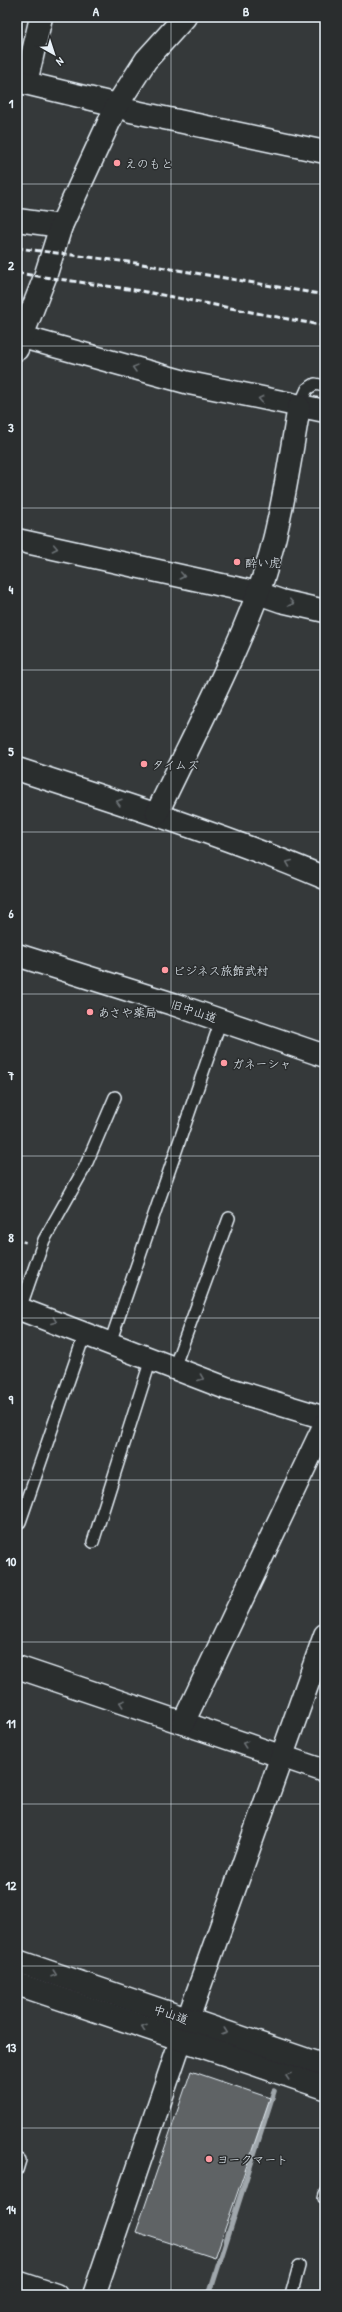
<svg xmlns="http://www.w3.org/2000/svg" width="342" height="2312" viewBox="0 0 342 2312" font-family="'Patrick Hand','Klee One',sans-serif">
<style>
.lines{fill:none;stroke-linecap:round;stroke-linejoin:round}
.stream{stroke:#a0a7ac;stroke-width:5.5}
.building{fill:#5f6365;stroke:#e8f1f8}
.lane-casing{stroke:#e8f1f8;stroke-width:14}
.street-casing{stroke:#e8f1f8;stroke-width:25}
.secondary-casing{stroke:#e8f1f8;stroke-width:25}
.highway-casing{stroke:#e8f1f8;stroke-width:25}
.path{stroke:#e8f1f8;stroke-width:2.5;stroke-dasharray:3 3;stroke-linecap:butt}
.lane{stroke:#2a2d2e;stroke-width:11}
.street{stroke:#2a2d2e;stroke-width:22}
.secondary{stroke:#2a2d2e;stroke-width:22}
.highway{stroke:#2a2d2e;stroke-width:22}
.rail{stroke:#e8f1f8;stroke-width:3;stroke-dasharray:6 3;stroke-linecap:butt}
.oneway{stroke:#6c7275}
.grid{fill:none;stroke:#e8f1f8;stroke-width:1;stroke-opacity:0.55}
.poi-dot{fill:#ff9aa2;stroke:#2a2d2e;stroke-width:1.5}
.labels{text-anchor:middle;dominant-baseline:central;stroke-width:3;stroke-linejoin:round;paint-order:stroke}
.poi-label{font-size:12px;fill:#e8f1f8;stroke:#2a2d2e;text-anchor:start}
.street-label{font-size:12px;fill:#e8f1f8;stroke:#2a2d2e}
.neatline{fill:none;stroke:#e8f1f8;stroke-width:1.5}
.grid-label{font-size:13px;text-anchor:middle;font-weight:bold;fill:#e8f1f8}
</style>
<rect width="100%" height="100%" fill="#35393a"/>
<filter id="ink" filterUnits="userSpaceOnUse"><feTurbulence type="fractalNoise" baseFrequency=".025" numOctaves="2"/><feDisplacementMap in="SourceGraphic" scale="8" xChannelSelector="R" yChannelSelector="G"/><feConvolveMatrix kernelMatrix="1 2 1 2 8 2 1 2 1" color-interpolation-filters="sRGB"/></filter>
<g filter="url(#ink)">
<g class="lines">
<!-- stream -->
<polyline class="stream" points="209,2295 274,2091"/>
</g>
<!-- building -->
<polygon class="building" points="191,2071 270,2098 215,2258 136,2232"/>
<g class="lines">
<defs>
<g id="lane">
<polyline points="299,407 307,389 315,384 325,386"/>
<polyline points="20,1309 44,1240 85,1167 115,1097"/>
<polyline points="110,1343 221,1020"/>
<polyline points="174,1368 229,1218"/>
<polyline points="20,1522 85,1333"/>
<polyline points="93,1542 151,1359"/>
<polyline points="17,2170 20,2160"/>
<polyline points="324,2198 325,2194"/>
<polyline points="291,2295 299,2266"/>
</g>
<g id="street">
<polyline points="26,83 41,17"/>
<polyline points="117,105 131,111 325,152"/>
<polyline points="17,220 61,226"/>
<polyline points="22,337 189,383 325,411"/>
<polyline points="17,540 258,593 281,601 325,611"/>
<path d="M17,769C121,803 224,835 325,878"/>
<path d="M157,813C191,741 230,668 258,593C280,533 288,470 299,407"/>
<polyline points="17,1308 226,1388 325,1418"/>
<polyline points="17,1667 325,1771"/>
<polyline points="183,1723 325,1424"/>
<polyline points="17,2282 56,2295"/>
</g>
<g id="secondary">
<polyline points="17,81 117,105"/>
<polyline points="17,349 45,277 61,226 117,105 146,60 185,17"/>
<polyline points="17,955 173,1004 325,1056"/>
<polyline points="94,2295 188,2019 325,1635"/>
</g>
<g id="highway">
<polyline points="17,1961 325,2066"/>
<polyline points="17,1984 325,2088"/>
</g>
</defs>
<!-- lane casing -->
<use href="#lane" class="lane-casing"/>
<!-- street casing -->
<use href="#street" class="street-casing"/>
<!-- secondary casing -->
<use href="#secondary" class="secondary-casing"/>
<!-- highway casing -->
<use href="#highway" class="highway-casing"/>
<!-- path -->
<polyline class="path" points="17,1240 28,1243"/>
<!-- lane -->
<use href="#lane" class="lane"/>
<!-- street -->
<use href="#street" class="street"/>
<!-- secondary -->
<use href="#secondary" class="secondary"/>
<!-- highway -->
<use href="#highway" class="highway"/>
<!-- rail -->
<g class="rail">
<polyline points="17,248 136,263 325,295"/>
<polyline points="17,273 141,291 325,326"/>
</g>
</g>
<!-- one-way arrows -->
<defs><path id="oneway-chevron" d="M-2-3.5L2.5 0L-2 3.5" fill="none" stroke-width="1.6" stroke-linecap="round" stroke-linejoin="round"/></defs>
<g class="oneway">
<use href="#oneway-chevron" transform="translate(135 368) rotate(-165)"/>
<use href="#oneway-chevron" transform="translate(261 399) rotate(-168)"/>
<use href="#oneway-chevron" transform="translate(55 548) rotate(12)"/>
<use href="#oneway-chevron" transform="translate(182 576) rotate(12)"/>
<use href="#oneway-chevron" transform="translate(291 603) rotate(13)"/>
<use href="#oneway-chevron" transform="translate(119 802) rotate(-163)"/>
<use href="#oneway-chevron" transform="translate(289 863) rotate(-158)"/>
<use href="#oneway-chevron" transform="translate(54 1321) rotate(21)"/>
<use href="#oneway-chevron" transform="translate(201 1378) rotate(21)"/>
<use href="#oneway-chevron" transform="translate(122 1703) rotate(-161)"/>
<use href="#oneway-chevron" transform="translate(245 1744) rotate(-161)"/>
<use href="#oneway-chevron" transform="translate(54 1974) rotate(19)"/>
<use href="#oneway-chevron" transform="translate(144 2027) rotate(-161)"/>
<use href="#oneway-chevron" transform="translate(225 2032) rotate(19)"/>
<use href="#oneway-chevron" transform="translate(288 2076) rotate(-162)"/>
</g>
</g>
<!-- grid -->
<path class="grid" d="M171,17V2295M17,184H325M17,346H325M17,508H325M17,670H325M17,832H325M17,994H325M17,1156H325M17,1318H325M17,1480H325M17,1642H325M17,1804H325M17,1966H325M17,2128H325"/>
<!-- markers -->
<g class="poi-dot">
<circle cx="117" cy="163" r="4"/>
<circle cx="237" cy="562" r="4"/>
<circle cx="144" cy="764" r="4"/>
<circle cx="165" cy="970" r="4"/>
<circle cx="90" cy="1012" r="4"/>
<circle cx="224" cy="1063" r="4"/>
<circle cx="209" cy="2159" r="4"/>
</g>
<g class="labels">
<!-- poi labels -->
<g class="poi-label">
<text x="125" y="163">えのもと</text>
<text x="245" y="562">酔い虎</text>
<text x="152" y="764">タイムズ</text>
<text x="173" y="970">ビジネス旅館武村</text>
<text x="98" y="1012">あさや薬局</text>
<text x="232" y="1063">ガネーシャ</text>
<text x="217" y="2159">ヨークマート</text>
</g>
<!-- street labels -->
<g class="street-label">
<text transform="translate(194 1011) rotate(18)">旧中山道</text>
<text transform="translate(171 2014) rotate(19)">中山道</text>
</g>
</g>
<!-- margin -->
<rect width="342" height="2312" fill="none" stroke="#2a2d2e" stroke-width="44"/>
<!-- north arrow -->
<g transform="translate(54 54) rotate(141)" stroke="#2a2d2e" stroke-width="3" paint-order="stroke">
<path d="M0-3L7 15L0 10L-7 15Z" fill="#e8f1f8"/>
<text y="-6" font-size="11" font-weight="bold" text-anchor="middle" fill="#e8f1f8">N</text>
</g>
<rect x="22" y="22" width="298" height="2268" class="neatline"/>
<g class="grid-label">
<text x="96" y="16">A</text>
<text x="246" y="16">B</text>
<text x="11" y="108">1</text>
<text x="11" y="270">2</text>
<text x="11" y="432">3</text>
<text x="11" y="594">4</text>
<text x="11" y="756">5</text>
<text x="11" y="918">6</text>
<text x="11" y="1080">7</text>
<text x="11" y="1242">8</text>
<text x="11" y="1404">9</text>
<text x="11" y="1566">10</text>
<text x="11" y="1728">11</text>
<text x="11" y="1890">12</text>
<text x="11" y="2052">13</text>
<text x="11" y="2214">14</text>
</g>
</svg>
